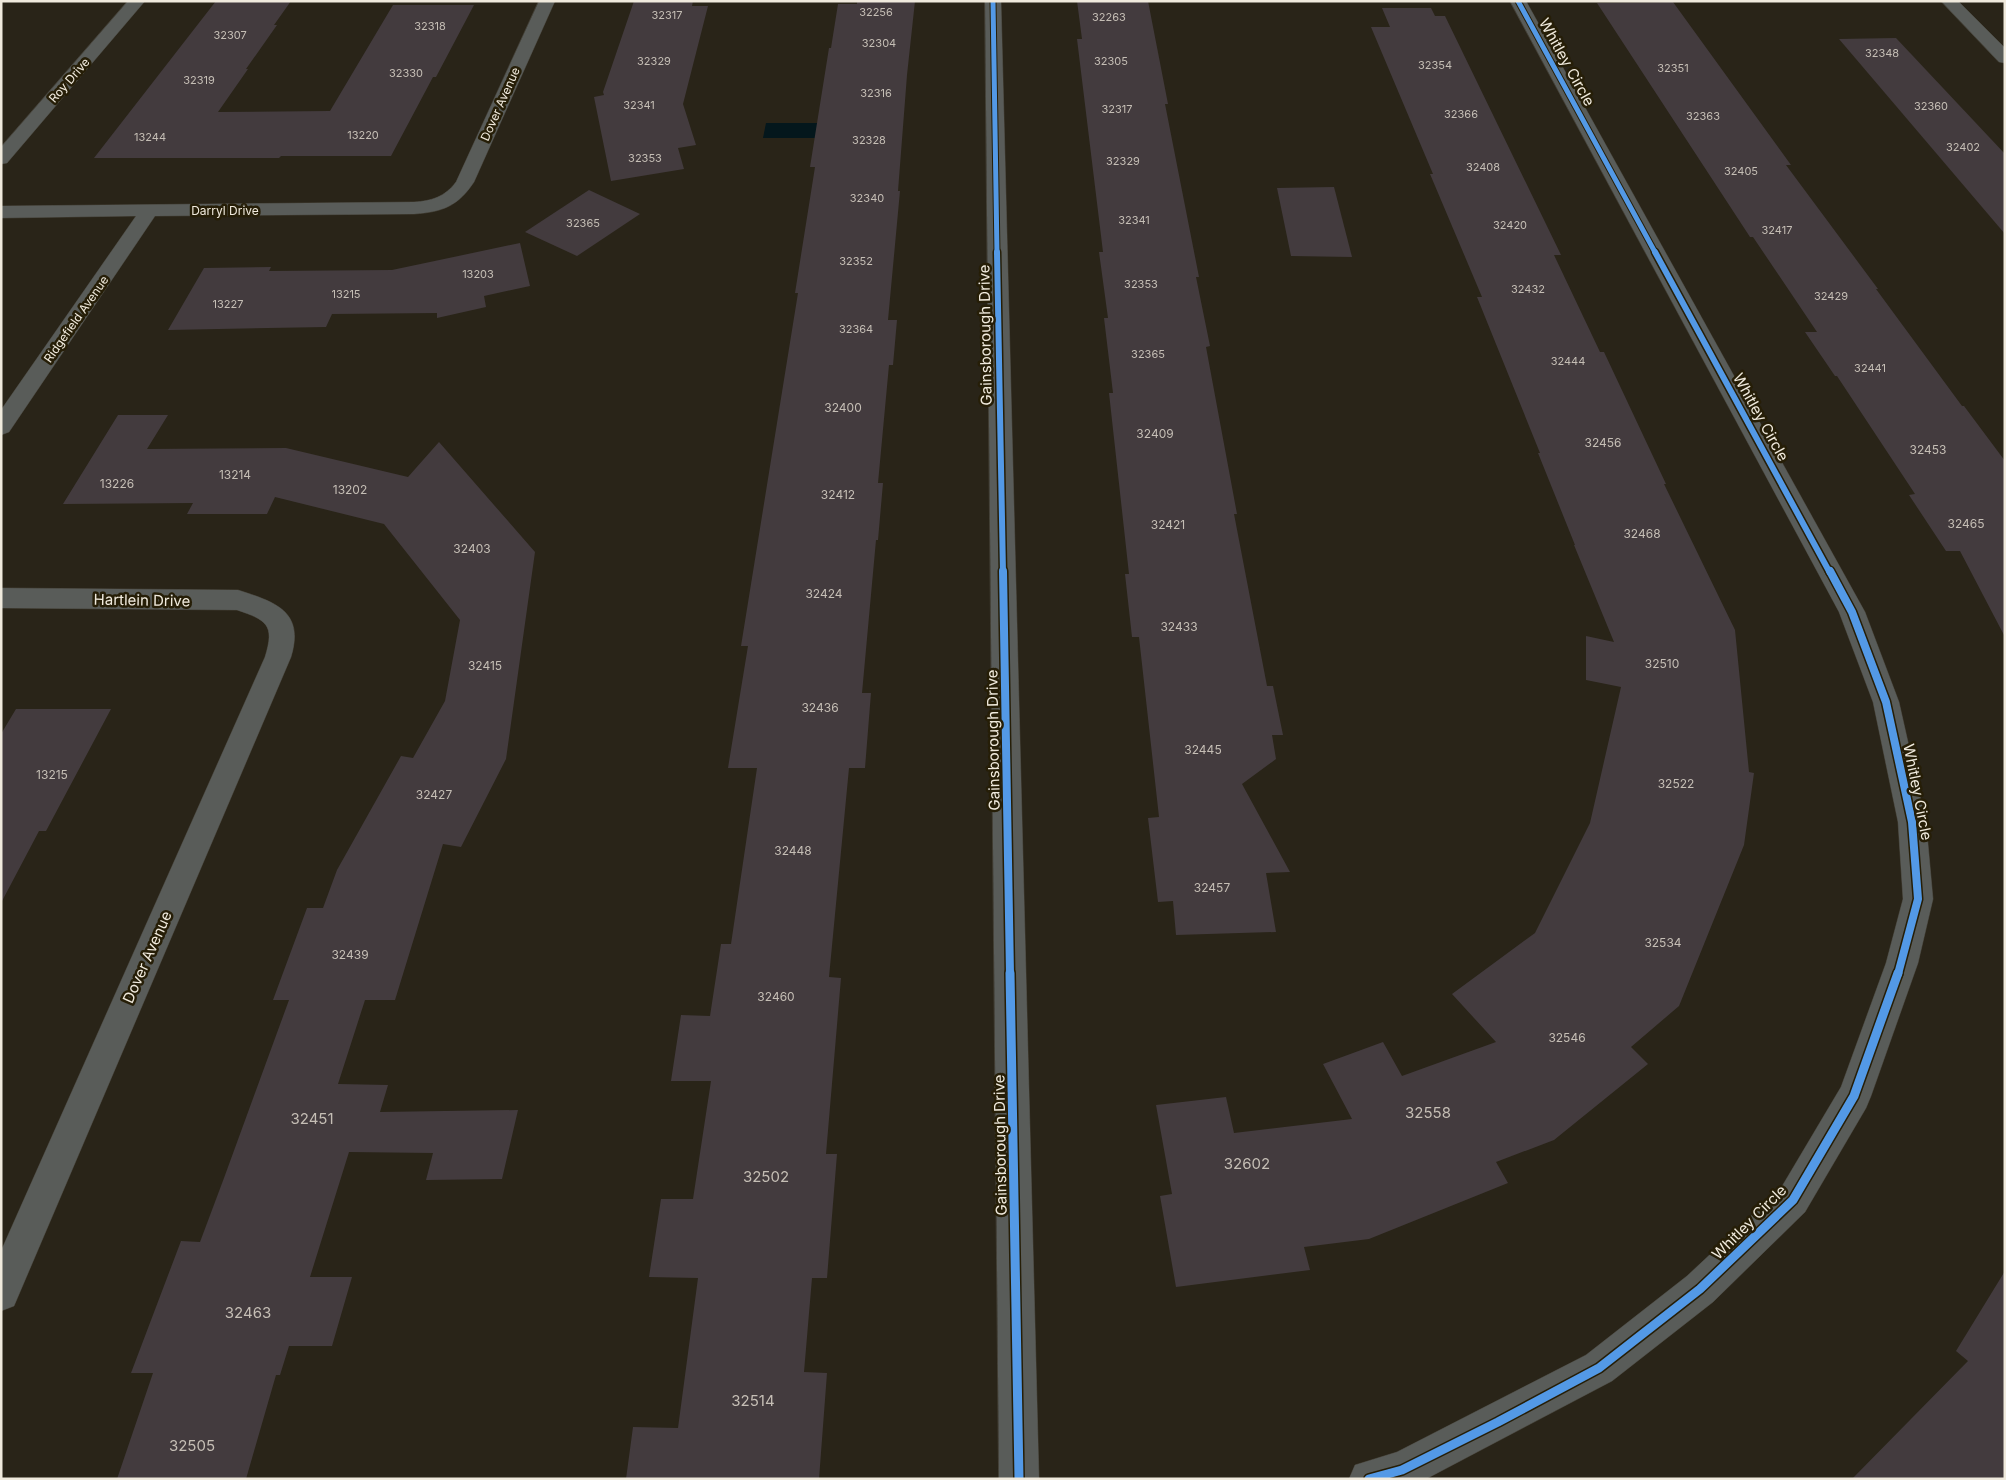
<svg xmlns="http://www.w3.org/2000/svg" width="2006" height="1480" viewBox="0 0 2006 1480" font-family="Inter,sans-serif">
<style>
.water{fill:#04171c}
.building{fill:#433b3e}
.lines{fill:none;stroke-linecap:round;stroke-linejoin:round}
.minor-casing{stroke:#433f35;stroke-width:1}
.minor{fill:#595c59;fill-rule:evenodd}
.cycleway-far3-casing{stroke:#261e07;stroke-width:7}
.cycleway-far2-casing{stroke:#261e07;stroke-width:9}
.cycleway-far1-casing{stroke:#261e07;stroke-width:11}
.cycleway-casing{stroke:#261e07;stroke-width:12}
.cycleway-far3{stroke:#5399e6;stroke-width:5}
.cycleway-far2{stroke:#5399e6;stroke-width:6}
.cycleway-far1{stroke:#5399e6;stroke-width:8}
.cycleway{stroke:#5399e6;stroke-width:9}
.labels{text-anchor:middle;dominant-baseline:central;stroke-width:5;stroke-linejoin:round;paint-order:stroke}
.far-number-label{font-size:11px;fill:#c5beb5}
.far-street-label{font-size:12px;fill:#f0eadd;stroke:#261e07}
.number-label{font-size:12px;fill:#c5beb5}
.street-label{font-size:15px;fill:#f0eadd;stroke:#261e07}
.near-number-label{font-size:15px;fill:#c5beb5}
</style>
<rect width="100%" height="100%" fill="#292418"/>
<!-- water -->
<polygon class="water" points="766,123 818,123 816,138 763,138"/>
<!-- building -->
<g class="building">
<polygon points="216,1 291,1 274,25 277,25 246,69 248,69 218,112 330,111 393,5 474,5 436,77 433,77 391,156 281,156 279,158 94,158"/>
<polygon points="634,1 693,1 692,6 708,6 683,104 696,145 678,148 684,169 611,181 594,97 604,95 603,92"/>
<polygon points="857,1 915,1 907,75 898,191 900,191 888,320 897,320 893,365 889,365 878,483 883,483 878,540 876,540 862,693 871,693 865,768 849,768 829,977 841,978 826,1154 837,1154 827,1278 812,1278 804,1372 827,1373 819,1479 626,1479 633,1427 678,1428 698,1278 649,1277 661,1199 693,1199 711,1081 671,1081 681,1015 710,1016 721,944 731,944 757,768 728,768 748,646 741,646 798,293 795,293 815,167 810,167 829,48 831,48 838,4 857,4"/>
<polygon points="1077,1 1148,1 1168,104 1165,104 1199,277 1196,277 1210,346 1206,347 1237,514 1234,514 1267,686 1273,686 1283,735 1272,735 1276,759 1242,784 1290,872 1266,873 1276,932 1176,935 1173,901 1158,902 1148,818 1159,817 1139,637 1132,637 1125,574 1129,574 1109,393 1113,393 1104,318 1108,318 1099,252 1103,252 1077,39 1082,39"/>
<polygon points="1673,2 1791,165 1786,165 1878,289 1876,289 1962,406 1964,406 2005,461 2005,637 1960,551 1946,551 1909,495 1915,494 1837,376 1835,376 1805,332 1817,332 1753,237 1750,237 1597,3"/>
<polygon points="1382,8 1431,8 1435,16 1445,16 1561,255 1554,255 1600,352 1604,352 1666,484 1664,484 1735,630 1749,772 1754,773 1744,845 1679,1006 1631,1047 1648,1064 1554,1140 1496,1162 1508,1183 1369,1239 1304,1247 1310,1270 1176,1287 1160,1196 1172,1194 1156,1105 1226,1097 1234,1133 1352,1119 1323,1064 1383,1042 1402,1076 1496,1042 1452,994 1535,933 1590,823 1621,687 1586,680 1586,636 1614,642 1574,545 1575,545 1538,453 1540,453 1477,297 1482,297 1430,174 1433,174 1371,27 1390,27"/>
<polygon points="1896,38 2005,154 2005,234 1839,39"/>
<polygon points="1334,187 1352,257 1291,256 1277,188"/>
<polygon points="589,190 640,214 577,256 525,232"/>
<polygon points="520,243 530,286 484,296 486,307 437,318 437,313 332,314 326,327 168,330 204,268 271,267 269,271 392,270"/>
<polygon points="118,415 168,415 147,449 286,448 408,477 439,442 535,552 506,759 461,847 443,844 395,1000 365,1000 338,1084 388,1085 380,1112 518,1110 502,1179 426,1180 433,1153 349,1152 310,1277 352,1277 332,1346 289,1346 280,1375 276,1375 246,1479 117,1479 153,1373 131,1373 181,1241 200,1242 224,1178 289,1000 273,1000 307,908 323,908 337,870 401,756 413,758 445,701 460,620 384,524 275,497 267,514 187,514 193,503 63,504"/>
<polygon points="16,709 111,709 46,831 39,831 1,903 1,734"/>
<polygon points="2005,1271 2005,1479 1852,1479 1968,1361 1956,1351"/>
</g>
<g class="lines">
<defs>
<g id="minor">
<polygon points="128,1 145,1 7,163 1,164 1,147"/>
<path d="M539,1H555L474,182C458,206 443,212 414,214L155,216L9,432L1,435V410L136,216L1,218V206L414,202C431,201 445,197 456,182Z"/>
<polygon points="985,1 1001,1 1039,1479 999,1479"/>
<polygon points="1510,1 1526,1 1865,612 1899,702 1926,822 1933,899 1918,963 1871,1096 1866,1108 1805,1212 1713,1302 1612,1381 1426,1479 1349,1479 1355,1465 1397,1452 1586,1355 1687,1276 1781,1188 1841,1087 1886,963 1903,899 1898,822 1873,702 1839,612"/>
<polygon points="1941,1 1958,1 2005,48 2005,63 1999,62"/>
<path d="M1,588L238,590C275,602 305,611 291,657L14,1306L1,1311V1251L265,657C275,625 267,620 237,610L1,608Z"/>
</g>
</defs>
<!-- minor casing -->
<use href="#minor" class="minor-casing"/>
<!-- minor -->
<use href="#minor" class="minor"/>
<defs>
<g id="cycleway-far3">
<polyline points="993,1 997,254"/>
<polyline points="1518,1 1656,254"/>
</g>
<g id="cycleway-far2">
<polyline points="997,252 1003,573"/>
<polyline points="1655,252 1830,573"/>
</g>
<g id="cycleway-far1">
<polyline points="1003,571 1010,974"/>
<polyline points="1830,571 1852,612 1886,702 1912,822 1918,899 1898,974"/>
</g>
<g id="cycleway">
<polyline points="1010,973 1019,1479"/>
<polyline points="1369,1479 1402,1470 1498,1422 1599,1368 1700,1289 1793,1200 1854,1096 1898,973"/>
</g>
</defs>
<!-- cycleway-far3 casing -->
<use href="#cycleway-far3" class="cycleway-far3-casing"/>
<!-- cycleway-far2 casing -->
<use href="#cycleway-far2" class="cycleway-far2-casing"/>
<!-- cycleway-far1 casing -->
<use href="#cycleway-far1" class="cycleway-far1-casing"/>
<!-- cycleway casing -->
<use href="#cycleway" class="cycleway-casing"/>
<!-- cycleway-far3 -->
<use href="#cycleway-far3" class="cycleway-far3"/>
<!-- cycleway-far2 -->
<use href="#cycleway-far2" class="cycleway-far2"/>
<!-- cycleway-far1 -->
<use href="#cycleway-far1" class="cycleway-far1"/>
<!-- cycleway -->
<use href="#cycleway" class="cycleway"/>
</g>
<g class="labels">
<!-- far-number labels -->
<g class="far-number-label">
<text x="876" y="12">32256</text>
<text x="667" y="15">32317</text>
<text x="1109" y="17">32263</text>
<text x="430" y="26">32318</text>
<text x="230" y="35">32307</text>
<text x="879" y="43">32304</text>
<text x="1882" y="53">32348</text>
<text x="654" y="61">32329</text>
<text x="1111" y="61">32305</text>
<text x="1435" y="65">32354</text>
<text x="1673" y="68">32351</text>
<text x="406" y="73">32330</text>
<text x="199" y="80">32319</text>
<text x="876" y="93">32316</text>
<text x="639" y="105">32341</text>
<text x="1931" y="106">32360</text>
<text x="1117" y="109">32317</text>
<text x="1461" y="114">32366</text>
<text x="1703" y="116">32363</text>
<text x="363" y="135">13220</text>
<text x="150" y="137">13244</text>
<text x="869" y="140">32328</text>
<text x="1963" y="147">32402</text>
<text x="645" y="158">32353</text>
<text x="1123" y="161">32329</text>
<text x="1483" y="167">32408</text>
<text x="1741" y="171">32405</text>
<text x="867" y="198">32340</text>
<text x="1134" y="220">32341</text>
<text x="583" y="223">32365</text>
<text x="1510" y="225">32420</text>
<text x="1777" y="230">32417</text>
<text x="856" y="261">32352</text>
<text x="478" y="274">13203</text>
<text x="1141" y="284">32353</text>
<text x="1528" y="289">32432</text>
<text x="346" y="294">13215</text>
<text x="1831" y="296">32429</text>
<text x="228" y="304">13227</text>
<text x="856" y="329">32364</text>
<text x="1148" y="354">32365</text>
<text x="1568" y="361">32444</text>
<text x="1870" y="368">32441</text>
</g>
<!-- far-street labels -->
<g class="far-street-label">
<text transform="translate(69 80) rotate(-49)">Roy Drive</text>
<text transform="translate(500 104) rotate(-66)">Dover Avenue</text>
<text x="225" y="210">Darryl Drive</text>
<text transform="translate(76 319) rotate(-55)">Ridgefield Avenue</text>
</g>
<!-- number labels -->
<g class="number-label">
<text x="843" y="407">32400</text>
<text x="1155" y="433">32409</text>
<text x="1603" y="442">32456</text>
<text x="1928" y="449">32453</text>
<text x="235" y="474">13214</text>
<text x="117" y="483">13226</text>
<text x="350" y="489">13202</text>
<text x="838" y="494">32412</text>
<text x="1966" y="523">32465</text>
<text x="1168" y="524">32421</text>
<text x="1642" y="533">32468</text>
<text x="472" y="548">32403</text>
<text x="824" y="593">32424</text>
<text x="1179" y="626">32433</text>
<text x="1662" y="663">32510</text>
<text x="485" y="665">32415</text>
<text x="820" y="707">32436</text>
<text x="1203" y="749">32445</text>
<text x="52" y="774">13215</text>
<text x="1676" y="783">32522</text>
<text x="434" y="794">32427</text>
<text x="793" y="850">32448</text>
<text x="1212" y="887">32457</text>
<text x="1663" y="942">32534</text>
<text x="350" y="954">32439</text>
<text x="776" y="996">32460</text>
<text x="1567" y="1037">32546</text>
</g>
<!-- street labels -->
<g class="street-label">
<text transform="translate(1567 62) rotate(61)">Whitley Circle</text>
<text transform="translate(985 335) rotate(-91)">Gainsborough Drive</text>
<text transform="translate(1761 417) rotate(61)">Whitley Circle</text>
<text transform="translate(142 600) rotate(1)">Hartlein Drive</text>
<text transform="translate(993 740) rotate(-91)">Gainsborough Drive</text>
<text transform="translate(1918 792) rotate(79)">Whitley Circle</text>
<text transform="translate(147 957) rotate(-66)">Dover Avenue</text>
<text transform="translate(1000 1145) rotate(-91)">Gainsborough Drive</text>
<text transform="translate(1749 1222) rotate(-45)">Whitley Circle</text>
</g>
<!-- near-number labels -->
<g class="near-number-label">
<text x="1428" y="1112">32558</text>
<text x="312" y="1118">32451</text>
<text x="1247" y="1163">32602</text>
<text x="766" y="1176">32502</text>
<text x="248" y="1312">32463</text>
<text x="753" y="1400">32514</text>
<text x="192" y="1445">32505</text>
</g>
</g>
<!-- border -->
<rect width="2006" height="1480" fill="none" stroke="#f0eadd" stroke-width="5"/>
</svg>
